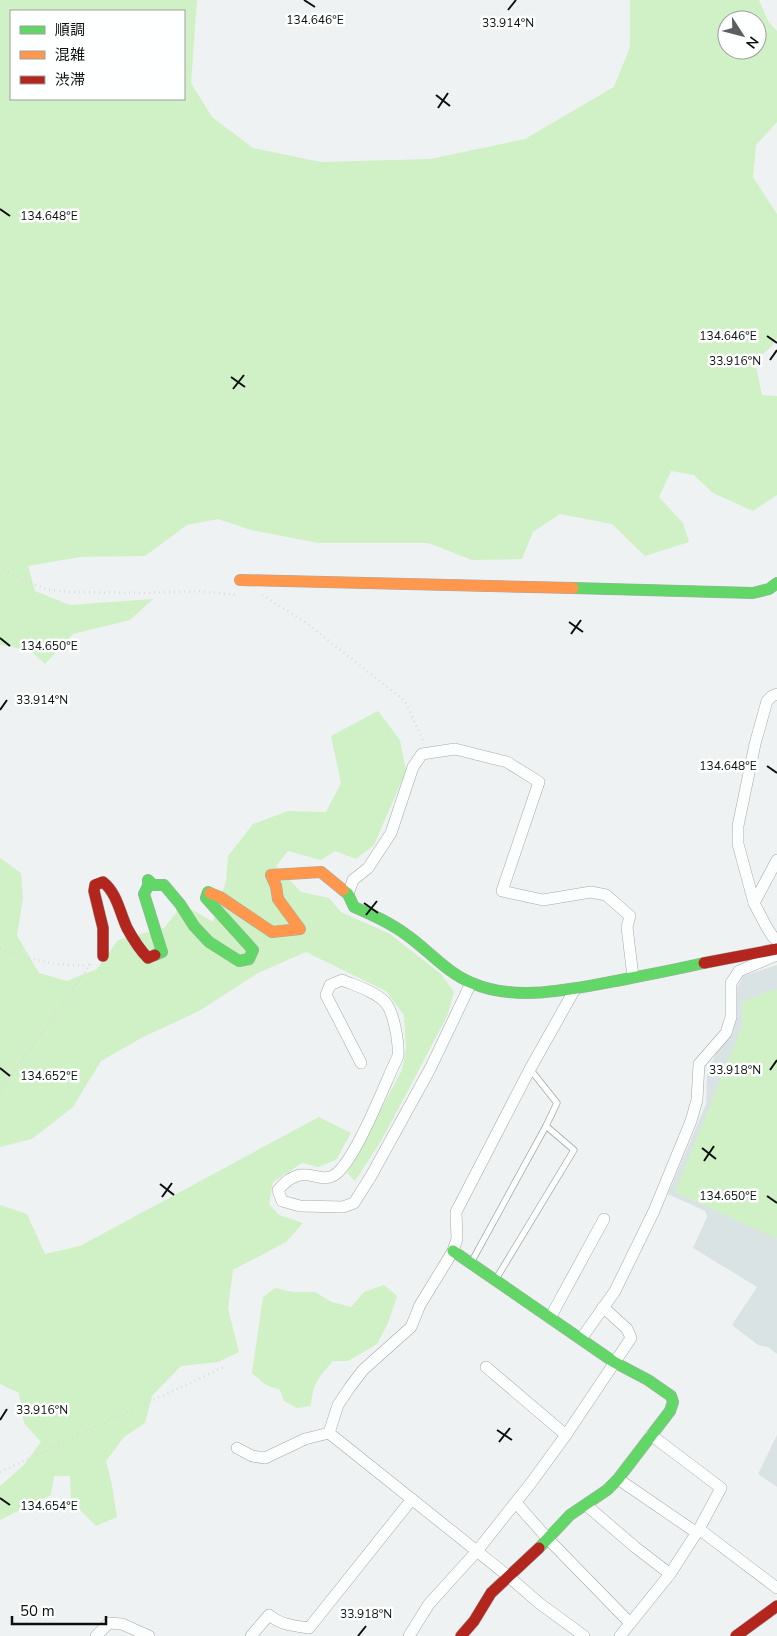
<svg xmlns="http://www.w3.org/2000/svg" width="777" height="1636" viewBox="0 0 777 1636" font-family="'Nunito Sans','Noto Sans JP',sans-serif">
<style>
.built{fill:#dae3e4}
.green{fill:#d0f0c6;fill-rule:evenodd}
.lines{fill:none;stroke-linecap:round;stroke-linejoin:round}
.lane-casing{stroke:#a6a9a9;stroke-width:7}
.street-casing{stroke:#a6a9a9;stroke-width:12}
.fast-casing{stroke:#a6a9a9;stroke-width:12}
.slow-casing{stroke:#a6a9a9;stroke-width:12}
.jam-casing{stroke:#a6a9a9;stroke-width:12}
.path{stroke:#dbdcdc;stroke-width:2.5;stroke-dasharray:1 4;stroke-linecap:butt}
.lane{stroke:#fcfdfd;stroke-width:5.5}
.street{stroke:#fcfdfd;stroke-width:11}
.fast{stroke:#63d668;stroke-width:11}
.slow{stroke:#ff974d;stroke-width:11}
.jam{stroke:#b3261e;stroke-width:11}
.ticks{fill:none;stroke:#0e1010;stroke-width:2}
.ticks-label{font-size:12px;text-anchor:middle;fill:#0e1010;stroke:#feffff;stroke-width:5;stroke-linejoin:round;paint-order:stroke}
</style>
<rect width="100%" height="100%" fill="#eef2f2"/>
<!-- built -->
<g class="built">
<polygon points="777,965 777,1354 768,1347 758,1345 732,1325 757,1287 693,1248 707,1217 705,1211 668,1194 706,1104 707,1074 716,1053 733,996 743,976"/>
<polygon points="777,1435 777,1487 758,1474"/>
</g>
<!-- green -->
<g class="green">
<path d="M0,0H197L191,83L212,117L253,148L321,162L430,159L525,139L614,87L630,47V0H759L768,21L777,31V122L756,145L753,177L777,214V338L772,346L755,361L762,395L777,396V495L753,511L713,493L694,475L671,471L659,497L683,523L689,542L645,556L612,524L560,514L533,532L522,559L472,560L428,543H318L251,530L218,519L187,525L145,556L80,557L28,566L35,591L70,605L153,599L130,620L73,634L45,664L31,651L3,645H0ZM184,11V99H11V11ZM727,20H757V50H727Z"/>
<polygon points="378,711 400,740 406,771 374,845 356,859 335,851 321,860 288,851 276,866 301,892 329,898 341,912 390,934 441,974 454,992 448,1014 412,1083 381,1141 355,1181 347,1173 402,1070 406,1048 404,1015 386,991 306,952 258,973 199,1011 143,1037 101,1061 73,1107 32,1139 0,1147 0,858 21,873 23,898 17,936 39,973 67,981 97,969 118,940 164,928 180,908 193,910 213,922 226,881 228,856 253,824 288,811 326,812 341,783 331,736"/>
<polygon points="775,989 777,990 777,1239 675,1192 742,1026 742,1002"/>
<polygon points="319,1117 351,1133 336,1160 318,1167 302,1163 273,1182 269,1204 279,1215 303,1223 286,1242 233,1270 228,1309 239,1352 218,1362 181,1366 152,1396 145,1423 124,1437 106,1461 112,1485 117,1517 96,1526 71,1501 70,1476 54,1476 51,1495 0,1520 0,1486 24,1465 41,1442 24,1423 19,1393 0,1384 0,1205 27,1214 45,1254 80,1246"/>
<path d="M384,1285L397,1296L388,1323L377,1344L348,1361H333C319,1376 312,1385 311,1406L297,1408L284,1401L280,1390L266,1385L252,1373L263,1297L275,1288L293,1292H315L332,1302L351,1307L364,1292Z"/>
</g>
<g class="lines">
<defs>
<g id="lane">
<polyline points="472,1261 546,1126 557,1103 530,1069"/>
<polyline points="496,1279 574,1150 546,1126"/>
</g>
<g id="street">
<polyline points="777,694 772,696 767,701 755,744 738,826 738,844 754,903 766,926 773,937 777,940"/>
<polyline points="348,894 353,880 368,868 391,833 413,767 422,754 455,749 507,762 539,782 502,891 543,900 591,892 606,895 630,916 627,927 633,977"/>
<polyline points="754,903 777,860"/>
<path d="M361,1063L326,995L330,985L342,980C356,986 374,991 385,1002C394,1012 399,1043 398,1056C385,1083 357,1157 336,1174C319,1187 304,1159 278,1190L282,1201L300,1206L343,1207L354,1203L371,1176L430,1069L471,983"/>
<polyline points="550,1318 604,1219"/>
<polyline points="581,1339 615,1291 654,1211 691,1121 697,1100 699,1064 726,1033 731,1017 731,983 739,971 777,955"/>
<polyline points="486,1367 566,1435"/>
<polyline points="329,1433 338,1405 350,1387 363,1370 411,1327 420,1305 453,1251 457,1239 456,1212 530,1069 575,989"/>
<polyline points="329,1433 508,1576 539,1603 584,1636"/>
<polyline points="237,1448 252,1456 265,1458 305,1439 329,1433"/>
<polyline points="618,1479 697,1533"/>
<polyline points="516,1503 548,1539 630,1623"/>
<polyline points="586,1505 635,1547 670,1574"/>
<polyline points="699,1529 777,1588"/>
<polyline points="96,1636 109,1623 122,1624 149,1636"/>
<path d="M251,1636L269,1615C281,1625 294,1626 309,1628L412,1499"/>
<polyline points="409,1636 429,1604 477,1551 531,1483 566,1435 631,1338 627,1329 603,1307"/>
<polyline points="620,1636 670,1574 699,1529 721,1488 651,1435"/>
</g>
<g id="fast">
<polyline points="573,588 753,593 769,589 777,583"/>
<path d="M343,890L348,894L354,907C373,915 391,923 408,936C429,951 447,973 472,983C517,1003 579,988 626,979C652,974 678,969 704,963"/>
<polyline points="155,955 162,952 144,894 148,886 148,880 153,885 164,885 180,904 194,926 209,942 239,961 249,959 253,950 206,898 208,892 210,893"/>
<polyline points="453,1251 614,1362 648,1380 671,1396 673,1402 670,1411 618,1479 607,1490 570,1515 539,1548"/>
</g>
<g id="slow">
<polyline points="240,580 573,588"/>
<polyline points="210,893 220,897 272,932 300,929 278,899 276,886 271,875 321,872 343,890"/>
</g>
<g id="jam">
<path d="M103,956V928L94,891L95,885L103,882C117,893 120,913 127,928C133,939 139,949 148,958L155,955"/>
<polyline points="704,963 777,949"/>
<polyline points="461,1636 474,1621 491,1593 539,1548"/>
<polyline points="736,1636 777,1606"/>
</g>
</defs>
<!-- lane casing -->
<use href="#lane" class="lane-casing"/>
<!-- street casing -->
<use href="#street" class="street-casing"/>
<!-- fast casing -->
<use href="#fast" class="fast-casing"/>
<!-- slow casing -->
<use href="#slow" class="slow-casing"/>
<!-- jam casing -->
<use href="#jam" class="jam-casing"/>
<!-- path -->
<g class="path">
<polyline points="0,566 18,578 49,590 71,592 147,593 197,591 238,595"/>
<polyline points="262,595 305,622 405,701 423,740 422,744"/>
<path d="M0,949C30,959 57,967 89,965"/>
<polyline points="0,1091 92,962"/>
<polyline points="0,1472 226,1366"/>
</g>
<!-- lane -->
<use href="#lane" class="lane"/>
<!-- street -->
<use href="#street" class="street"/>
<!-- fast -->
<use href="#fast" class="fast"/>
<!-- slow -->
<use href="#slow" class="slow"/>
<!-- jam -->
<use href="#jam" class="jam"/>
</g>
<!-- ticks -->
<path class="ticks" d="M304,0L315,7M508,10L516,0M436,95L450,106M438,108L448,93M0,209L10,216M767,336L777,343M770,360L777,350M231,377L245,387M233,389L244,375M569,622L583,632M571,634L581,620M0,638L10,646M0,710L7,700M767,766L777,773M364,903L378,913M366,915L377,901M0,1068L10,1076M770,1070L777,1060M702,1148L716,1159M704,1161L714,1146M160,1184L174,1195M767,1196L777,1203M162,1197L172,1183M0,1420L7,1409M497,1430L512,1440M499,1442L510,1428M0,1498L10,1505M358,1636L366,1626"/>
<g class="ticks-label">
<text x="315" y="24">134.646°E</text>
<text x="508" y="27">33.914°N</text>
<text x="49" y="220">134.648°E</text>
<text x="728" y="340">134.646°E</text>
<text x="735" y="365">33.916°N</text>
<text x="49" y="650">134.650°E</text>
<text x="42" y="704">33.914°N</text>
<text x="728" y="770">134.648°E</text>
<text x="735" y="1074">33.918°N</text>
<text x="49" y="1080">134.652°E</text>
<text x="728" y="1200">134.650°E</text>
<text x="42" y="1414">33.916°N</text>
<text x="49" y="1510">134.654°E</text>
<text x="366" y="1618">33.918°N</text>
</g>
<!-- legend -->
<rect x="10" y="10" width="175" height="90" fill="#feffff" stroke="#9e9f9f"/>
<rect x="20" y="26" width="25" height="8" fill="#63d668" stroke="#9e9f9f"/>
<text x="55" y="35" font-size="15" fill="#0e1010">順調</text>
<rect x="20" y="51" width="25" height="8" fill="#ff974d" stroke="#9e9f9f"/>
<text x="55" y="60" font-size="15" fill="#0e1010">混雑</text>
<rect x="20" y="76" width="25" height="8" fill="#b3261e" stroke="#9e9f9f"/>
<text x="55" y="85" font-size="15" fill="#0e1010">渋滞</text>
<!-- north arrow -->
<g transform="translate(742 35) rotate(126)"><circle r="24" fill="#feffff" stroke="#9e9f9f"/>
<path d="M0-4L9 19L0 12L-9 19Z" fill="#5c5f5f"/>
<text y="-8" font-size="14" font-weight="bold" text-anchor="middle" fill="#0e1010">N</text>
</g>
<!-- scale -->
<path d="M12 1616v8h94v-8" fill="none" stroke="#0e1010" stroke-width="2.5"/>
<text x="20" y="1616" font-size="15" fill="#0e1010" stroke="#feffff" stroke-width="4" paint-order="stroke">50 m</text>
</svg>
